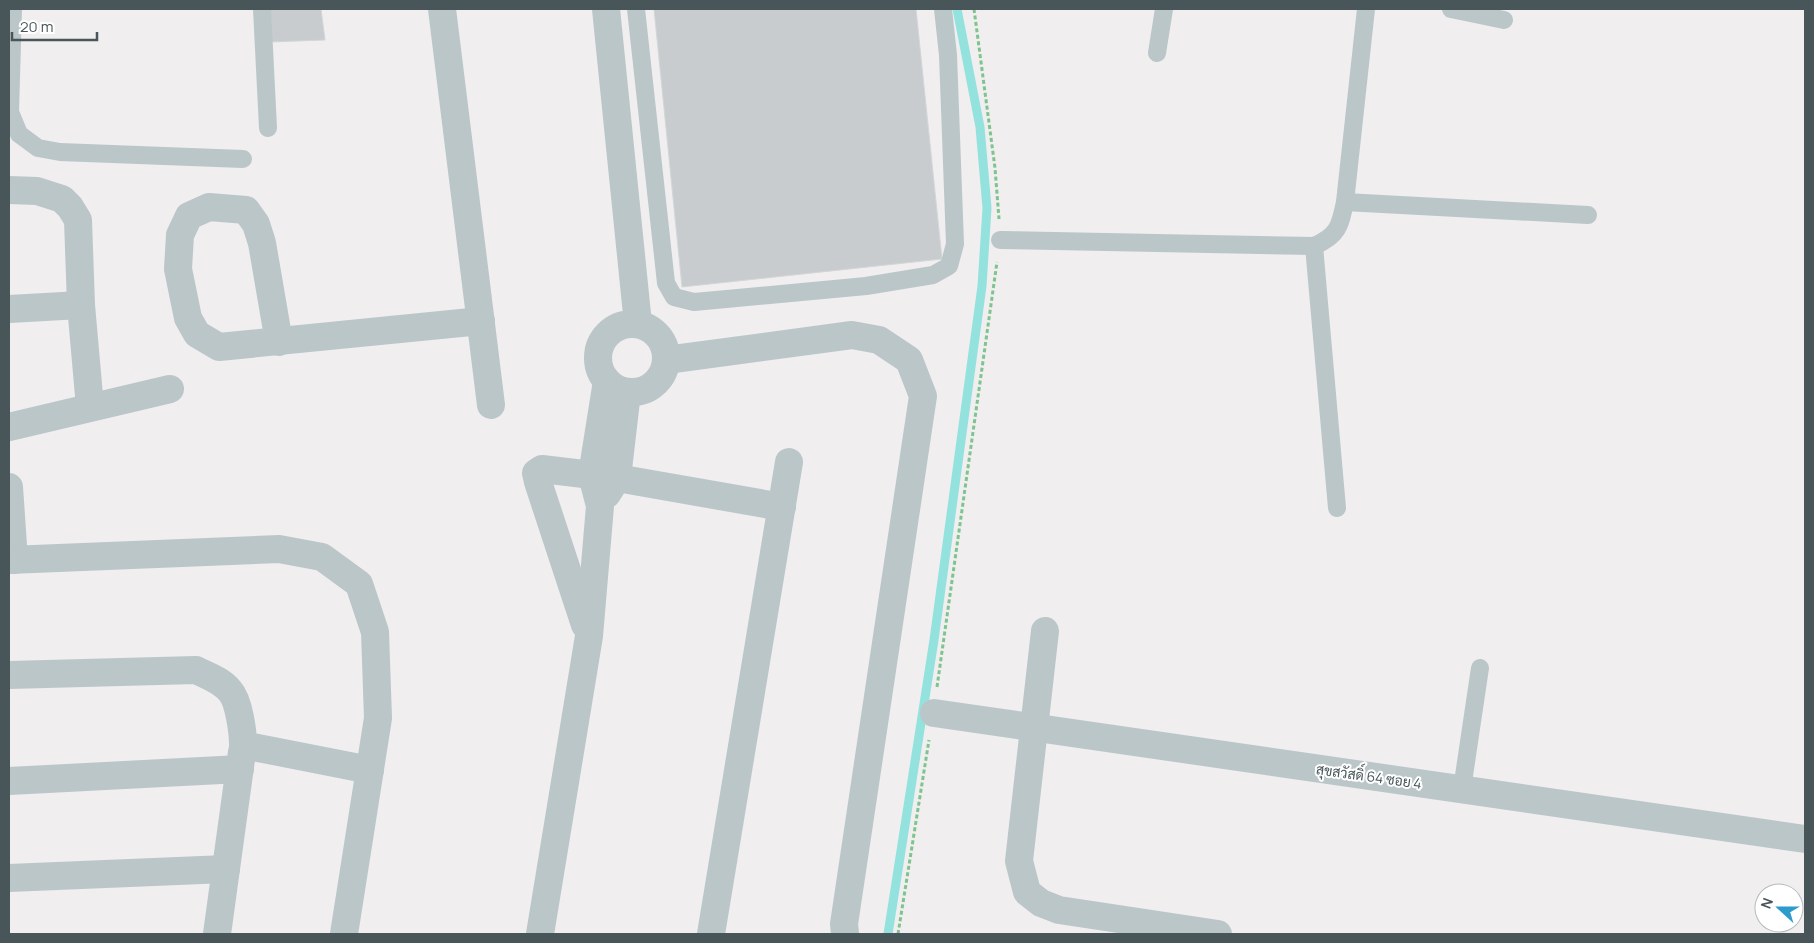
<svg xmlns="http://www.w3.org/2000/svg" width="1814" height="943" viewBox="0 0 1814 943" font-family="Manrope,Sarabun,sans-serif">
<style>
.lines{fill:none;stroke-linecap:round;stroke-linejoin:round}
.stream{stroke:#93e2de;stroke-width:9}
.building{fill:#c8cccf;stroke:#d3d6d9}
.path{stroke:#7dc48f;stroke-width:3;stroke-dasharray:4 2.5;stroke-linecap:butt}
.service{stroke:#bbc6c9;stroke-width:18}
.minor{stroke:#bbc6c9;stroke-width:28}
.labels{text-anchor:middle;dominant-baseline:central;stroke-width:4;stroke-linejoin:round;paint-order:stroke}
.street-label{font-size:14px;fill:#485559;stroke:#fff}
</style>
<rect width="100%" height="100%" fill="#f0eeef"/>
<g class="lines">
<!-- stream -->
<polyline class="stream" points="888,934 934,640 982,286 987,208 980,127 957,9"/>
</g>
<!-- building -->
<g class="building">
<polygon points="269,9 321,9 325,40 270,42"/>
<polygon points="654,9 916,9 942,259 682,287"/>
</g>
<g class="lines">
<!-- path -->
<g class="path">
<polyline points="974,9 995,168 999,219"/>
<polyline points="937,687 997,262"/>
<polyline points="898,934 929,740"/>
</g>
<!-- service -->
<g class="service">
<polyline points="13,9 10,112 19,134 38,148 60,152 243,159"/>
<polyline points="262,9 268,128"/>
<polyline points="636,9 666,283 674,297 694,302 866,286 933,275 949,266 955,244 948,55 943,9"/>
<polyline points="1451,9 1504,20"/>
<polyline points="1157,53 1164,9"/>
<polyline points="1345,202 1366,9"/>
<path d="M1000,240L1314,246C1338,236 1340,226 1345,202L1588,215"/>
<polyline points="1314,246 1337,508"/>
<polyline points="1462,789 1480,668"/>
</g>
<!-- minor -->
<g class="minor">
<polyline points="442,9 491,405"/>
<polyline points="606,9 638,324"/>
<polyline points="9,190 37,191 62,199 70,207 78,220 81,305 90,407"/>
<polyline points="9,309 81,305"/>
<circle cx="632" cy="358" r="34"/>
<polyline points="279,342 262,243 256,224 246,210 209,207 189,216 180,235 178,269 188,318 197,334 219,347 481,321"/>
<polyline points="666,360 852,335 879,340 909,360 923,396 844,924 845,934"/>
<polyline points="9,427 170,389"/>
<polyline points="9,487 14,560"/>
<polyline points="607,494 617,478 627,392"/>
<polyline points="9,560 279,549 322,557 359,584 375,632 378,718 344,934"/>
<polyline points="585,625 538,482 536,473 542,469 617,478 782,507"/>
<polyline points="1045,631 1019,861 1027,892 1041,903 1059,910 1218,934"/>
<path d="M9,675L196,670C208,676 221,680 230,691C239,701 243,732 243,745L370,770"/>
<polyline points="934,713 1805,839"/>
<polyline points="9,781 240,769"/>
<polyline points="9,878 226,869"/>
<polyline points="217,934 242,752"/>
<polyline points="540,934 589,636 600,506 592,475 607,381"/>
<polyline points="711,934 789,462"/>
</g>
</g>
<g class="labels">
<!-- street labels -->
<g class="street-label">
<text transform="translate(1369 776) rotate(8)">สุขสวัสดิ์ 64 ซอย 4</text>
</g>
</g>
<!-- border -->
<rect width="1814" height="943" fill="none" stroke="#485559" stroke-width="20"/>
<!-- north arrow -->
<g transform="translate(1779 908) rotate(291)"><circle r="24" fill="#ffffff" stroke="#b6bbbd"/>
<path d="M0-4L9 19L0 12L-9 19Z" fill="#2d9bcc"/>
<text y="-8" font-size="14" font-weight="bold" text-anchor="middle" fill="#485559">N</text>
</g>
<!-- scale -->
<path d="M12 32v8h85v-8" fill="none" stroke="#485559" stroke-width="2.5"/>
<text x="20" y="32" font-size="15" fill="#485559" stroke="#ffffff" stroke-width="4" paint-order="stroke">20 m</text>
</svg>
